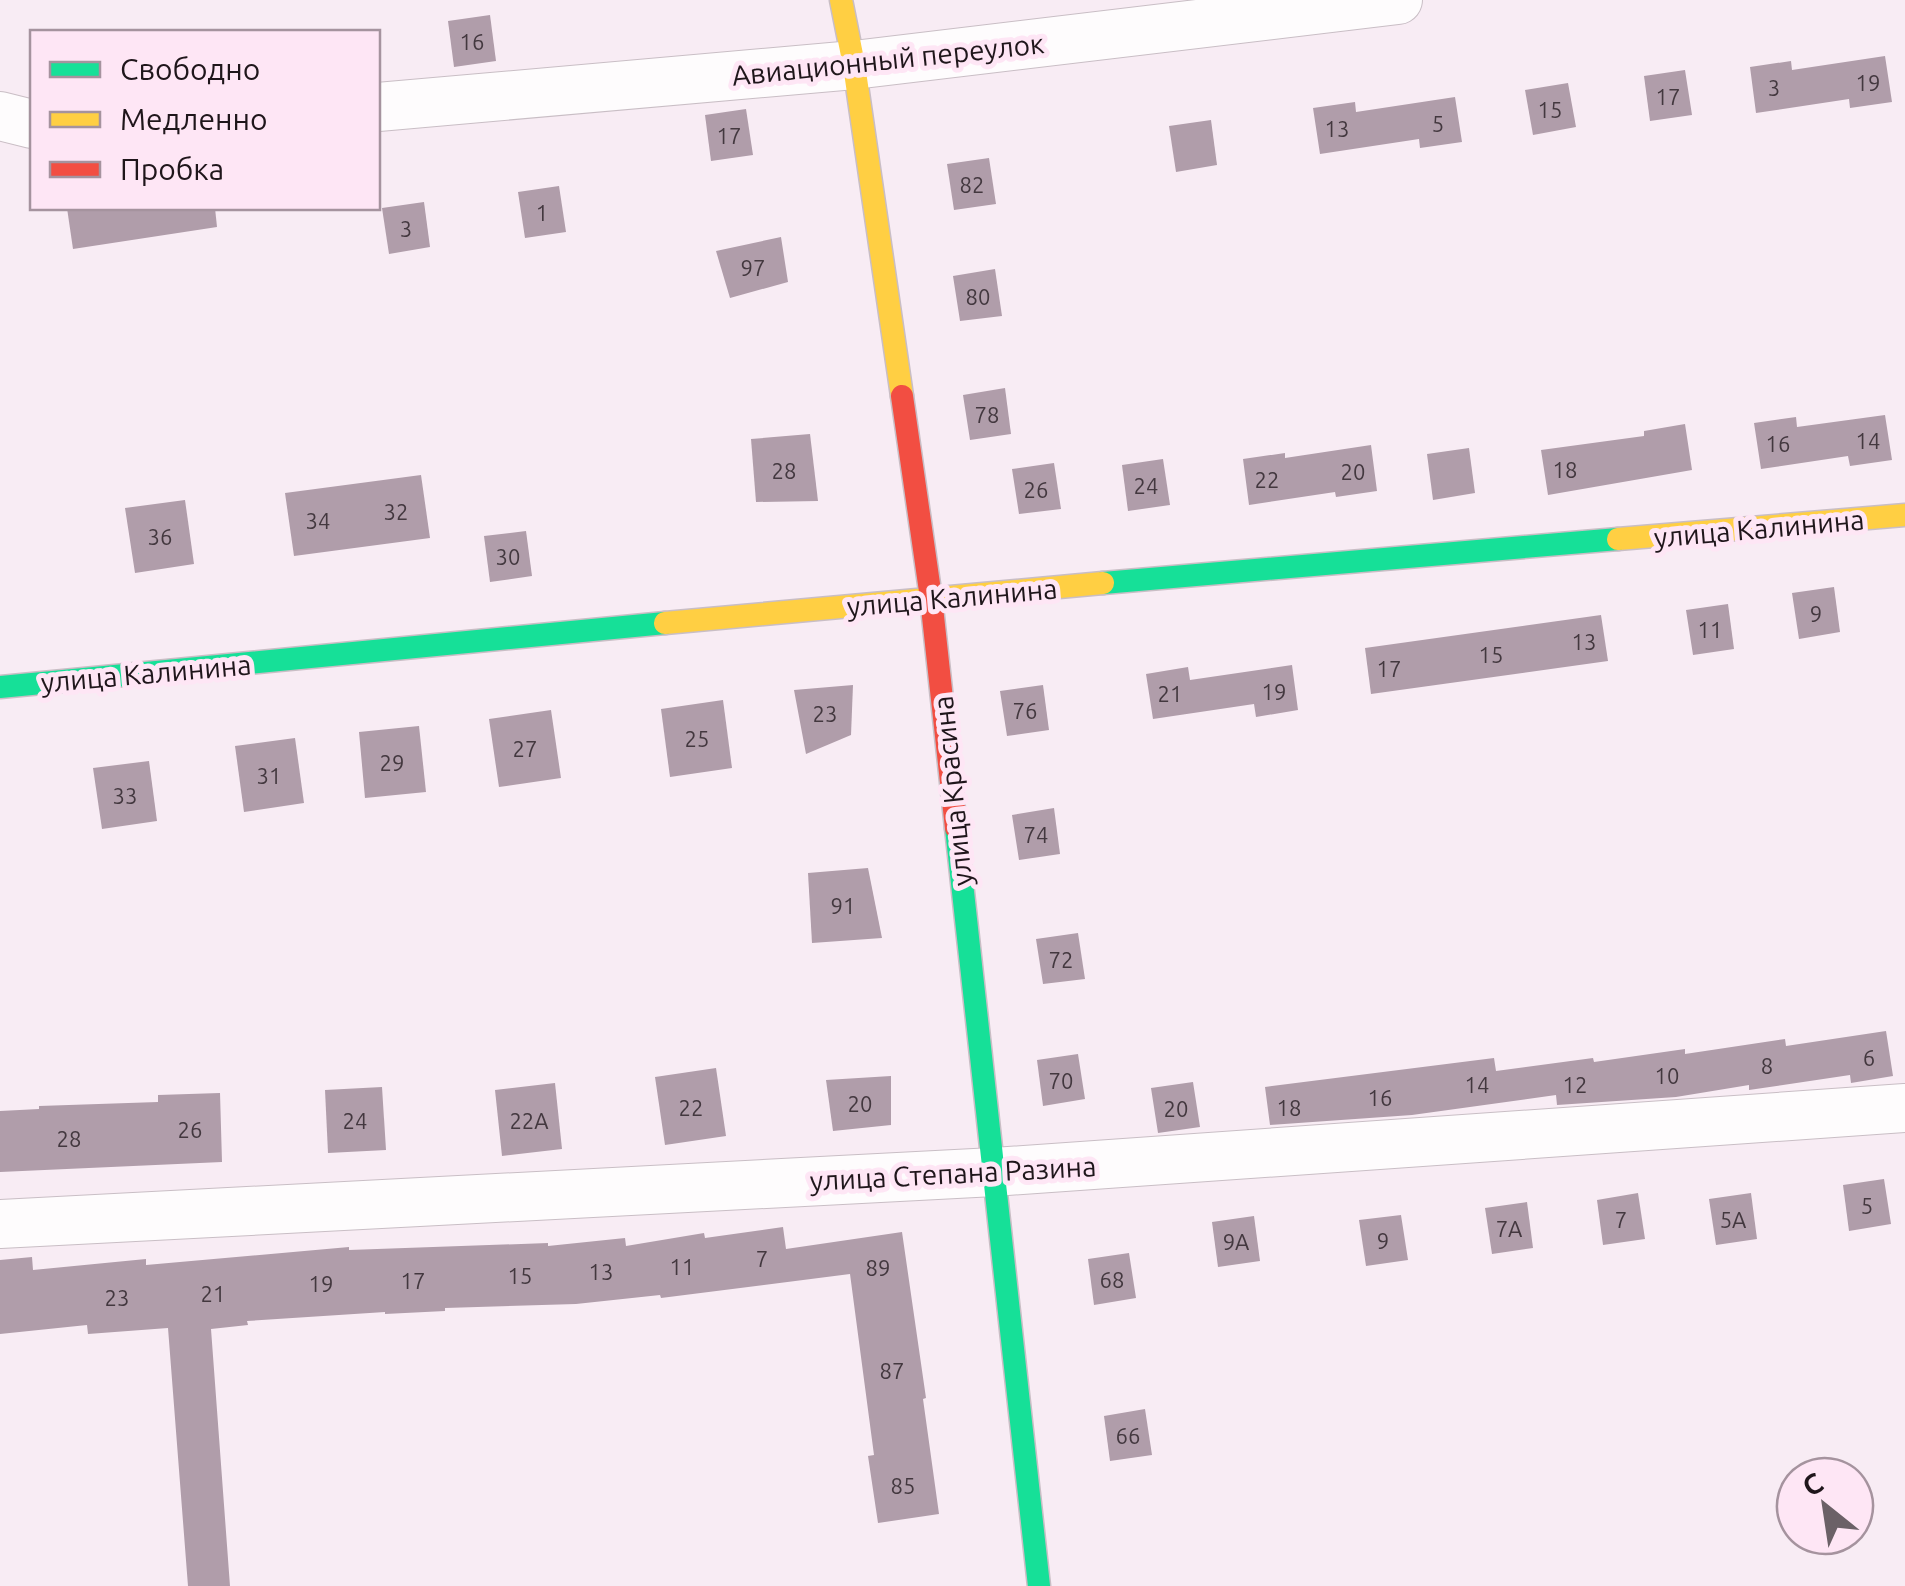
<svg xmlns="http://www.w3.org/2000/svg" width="1905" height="1586" viewBox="0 0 1905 1586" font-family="Ubuntu,sans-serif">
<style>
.building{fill:#b09daa}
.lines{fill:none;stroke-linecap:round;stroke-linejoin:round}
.street-casing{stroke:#c9bec5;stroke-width:50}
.fast-casing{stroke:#c9bec5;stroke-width:25}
.slow-casing{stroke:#c9bec5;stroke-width:25}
.jam-casing{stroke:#c9bec5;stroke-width:25}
.street{stroke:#fefcfd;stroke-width:48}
.fast{stroke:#16e098;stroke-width:22}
.slow{stroke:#ffcf43;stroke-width:22}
.jam{stroke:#f24e42;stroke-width:22}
.labels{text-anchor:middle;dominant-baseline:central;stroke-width:10;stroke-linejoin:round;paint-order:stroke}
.number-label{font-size:22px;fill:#43383f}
.street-label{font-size:28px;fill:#1f161b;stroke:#fee6f5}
</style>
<rect width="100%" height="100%" fill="#f8ecf4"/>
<!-- building -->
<g class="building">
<polygon points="490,15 496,61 454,67 448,21"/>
<polygon points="1885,56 1892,102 1850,108 1849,99 1756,113 1750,67 1791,61 1792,70"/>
<polygon points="1685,70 1692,115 1650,121 1644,76"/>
<polygon points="1568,83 1576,127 1533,135 1525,90"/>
<polygon points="1455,97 1462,142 1420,148 1419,139 1320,154 1313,108 1355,102 1356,112"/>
<polygon points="746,109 753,155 711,161 705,115"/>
<polygon points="1211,120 1217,165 1176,172 1169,126"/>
<polygon points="989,158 996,204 954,210 947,164"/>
<polygon points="559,186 566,232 525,238 518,192"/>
<polygon points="424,202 430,247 389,254 382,208"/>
<polygon points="67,208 215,208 217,227 73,249"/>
<polygon points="781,237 788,282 730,298 716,251"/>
<polygon points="995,269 1002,316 960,321 953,276"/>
<polygon points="1005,388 1011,434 970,440 963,395"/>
<polygon points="1885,415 1892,460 1850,466 1848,456 1761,469 1754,423 1796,417 1797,427"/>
<polygon points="1685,424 1692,470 1548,495 1541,450 1644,436 1644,431"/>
<polygon points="810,434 818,501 756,502 751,439"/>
<polygon points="1371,445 1377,491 1336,497 1335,492 1249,505 1243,459 1285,453 1285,458"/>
<polygon points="1469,448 1475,493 1433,500 1427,454"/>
<polygon points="1163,459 1170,505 1128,511 1122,465"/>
<polygon points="1054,463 1061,509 1019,514 1012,469"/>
<polygon points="421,475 430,538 294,556 285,493"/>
<polygon points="185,500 194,564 135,573 125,508"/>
<polygon points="526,531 532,576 490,582 484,536"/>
<polygon points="1834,587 1840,632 1799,639 1792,593"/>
<polygon points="1728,604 1734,649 1693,655 1686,610"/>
<polygon points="1601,615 1608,661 1371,694 1365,648"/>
<polygon points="1292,665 1298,710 1256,717 1254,704 1153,719 1146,674 1188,667 1190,680"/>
<polygon points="853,685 851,735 806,754 794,690"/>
<polygon points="1043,685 1049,730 1007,736 1000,691"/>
<polygon points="723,700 732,768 670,777 661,709"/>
<polygon points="551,710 561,778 499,787 489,719"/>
<polygon points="419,726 426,792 365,798 359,732"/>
<polygon points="295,738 304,803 244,812 235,746"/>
<polygon points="149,761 157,821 102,829 93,768"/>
<polygon points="1054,808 1060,854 1019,860 1012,815"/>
<polygon points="868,868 882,938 812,943 808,873"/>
<polygon points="1078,933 1085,979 1043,984 1036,939"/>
<polygon points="1886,1031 1893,1076 1851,1083 1850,1075 1749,1090 1749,1085 1676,1097 1557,1105 1556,1095 1412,1115 1270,1125 1265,1087 1494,1058 1496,1071 1593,1058 1594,1062 1685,1049 1685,1054 1785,1039 1786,1046"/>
<polygon points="1078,1054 1085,1099 1043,1106 1037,1060"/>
<polygon points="716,1068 726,1136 665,1145 655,1077"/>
<polygon points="891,1076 891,1125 833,1131 826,1080"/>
<polygon points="1193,1082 1200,1127 1158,1133 1151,1088"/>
<polygon points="555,1083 562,1149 502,1156 495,1090"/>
<polygon points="382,1087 386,1150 328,1153 325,1090"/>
<polygon points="220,1093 222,1162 0,1172 0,1111 39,1109 39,1106 158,1102 158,1095"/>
<polygon points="1884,1179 1891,1224 1849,1231 1843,1185"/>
<polygon points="1638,1193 1645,1239 1603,1245 1597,1200"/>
<polygon points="1751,1193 1757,1239 1716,1245 1709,1199"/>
<polygon points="1527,1202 1533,1248 1492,1254 1485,1208"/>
<polygon points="1401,1215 1408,1260 1366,1266 1359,1220"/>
<polygon points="1254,1216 1260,1261 1218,1267 1212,1222"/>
<polygon points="783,1227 786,1249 902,1232 926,1398 923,1399 939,1514 878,1523 868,1456 874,1455 850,1274 661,1298 660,1295 576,1304 445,1308 445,1311 385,1314 385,1312 247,1321 248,1325 211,1329 230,1586 188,1586 168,1328 88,1334 87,1325 0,1334 0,1260 32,1257 33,1270 146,1259 146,1265 349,1247 349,1250 548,1243 548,1246 625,1238 626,1246 704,1233 705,1238"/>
<polygon points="1129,1253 1136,1298 1094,1305 1088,1259"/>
<polygon points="1145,1409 1152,1455 1110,1461 1104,1416"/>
</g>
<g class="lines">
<defs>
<g id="street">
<polyline points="378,107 854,65 1398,0"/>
<polyline points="0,116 32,124"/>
<polyline points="0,1224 994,1172 1905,1108"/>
</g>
<g id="fast">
<polyline points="1103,583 1618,539"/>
<polyline points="0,687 665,623"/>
<polyline points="956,828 1039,1586"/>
</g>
<g id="slow">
<polyline points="841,0 854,65 902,396"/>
<polyline points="1618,539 1905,515"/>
<polyline points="665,623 1103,583"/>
</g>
<polyline id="jam" points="902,396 931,598 956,828"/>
</defs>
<!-- street casing -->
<use href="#street" class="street-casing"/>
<!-- fast casing -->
<use href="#fast" class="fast-casing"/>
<!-- slow casing -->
<use href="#slow" class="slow-casing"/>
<!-- jam casing -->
<use href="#jam" class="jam-casing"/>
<!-- street -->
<use href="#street" class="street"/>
<!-- fast -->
<use href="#fast" class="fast"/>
<!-- slow -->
<use href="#slow" class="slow"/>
<!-- jam -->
<use href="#jam" class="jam"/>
</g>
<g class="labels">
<!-- number labels -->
<g class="number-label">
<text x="472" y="41">16</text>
<text x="1868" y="82">19</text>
<text x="1774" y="87">3</text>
<text x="1668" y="96">17</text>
<text x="1550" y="109">15</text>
<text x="1438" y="123">5</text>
<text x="1337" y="128">13</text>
<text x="729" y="135">17</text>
<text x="972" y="184">82</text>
<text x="542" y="212">1</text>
<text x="406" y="228">3</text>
<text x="753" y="267">97</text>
<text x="978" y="296">80</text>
<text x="987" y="414">78</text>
<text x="1868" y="440">14</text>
<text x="1778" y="443">16</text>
<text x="1565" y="469">18</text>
<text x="784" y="470">28</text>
<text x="1353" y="471">20</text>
<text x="1267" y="479">22</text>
<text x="1146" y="485">24</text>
<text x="1036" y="489">26</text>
<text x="396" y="511">32</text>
<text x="318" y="520">34</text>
<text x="160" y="536">36</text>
<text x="508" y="556">30</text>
<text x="1816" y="613">9</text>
<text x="1710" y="629">11</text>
<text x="1584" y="641">13</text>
<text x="1491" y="654">15</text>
<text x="1389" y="668">17</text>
<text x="1274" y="691">19</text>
<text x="1170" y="693">21</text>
<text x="1025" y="710">76</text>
<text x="825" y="713">23</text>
<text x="697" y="738">25</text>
<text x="525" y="748">27</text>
<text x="392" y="762">29</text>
<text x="269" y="775">31</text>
<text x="125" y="795">33</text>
<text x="1036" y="834">74</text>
<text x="843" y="905">91</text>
<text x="1061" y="959">72</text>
<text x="1869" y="1057">6</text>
<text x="1767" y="1065">8</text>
<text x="1667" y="1075">10</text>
<text x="1061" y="1080">70</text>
<text x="1477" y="1084">14</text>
<text x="1575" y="1084">12</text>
<text x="1380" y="1097">16</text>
<text x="860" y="1103">20</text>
<text x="691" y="1107">22</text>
<text x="1289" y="1107">18</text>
<text x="1176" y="1108">20</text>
<text x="355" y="1120">24</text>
<text x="529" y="1120">22А</text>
<text x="190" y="1129">26</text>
<text x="69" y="1138">28</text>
<text x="1867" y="1205">5</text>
<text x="1621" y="1219">7</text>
<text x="1733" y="1219">5А</text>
<text x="1509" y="1228">7А</text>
<text x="1383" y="1240">9</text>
<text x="1236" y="1241">9А</text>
<text x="762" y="1258">7</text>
<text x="682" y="1266">11</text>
<text x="878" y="1267">89</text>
<text x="601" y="1271">13</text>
<text x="520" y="1275">15</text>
<text x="1112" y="1279">68</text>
<text x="413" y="1280">17</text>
<text x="321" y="1283">19</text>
<text x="213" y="1293">21</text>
<text x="117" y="1297">23</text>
<text x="892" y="1370">87</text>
<text x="1128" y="1435">66</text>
<text x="903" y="1485">85</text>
</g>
<!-- street labels -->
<g class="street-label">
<text transform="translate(888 59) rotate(-6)">Авиационный переулок</text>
<text transform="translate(1759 528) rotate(-5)">улица Калинина</text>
<text transform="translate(952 597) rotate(-5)">улица Калинина</text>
<text transform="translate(146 673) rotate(-5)">улица Калинина</text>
<text transform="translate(952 791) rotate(-96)">улица Красина</text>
<text transform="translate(953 1173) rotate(-3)">улица Степана Разина</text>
</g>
</g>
<!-- legend -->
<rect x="30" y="30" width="350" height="180" fill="#fee6f5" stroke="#a5939e" stroke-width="2.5"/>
<rect x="50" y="62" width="50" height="15" fill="#16e098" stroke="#a5939e" stroke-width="2.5"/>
<text x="120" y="80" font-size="30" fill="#1f161b">Свободно</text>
<rect x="50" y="112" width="50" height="15" fill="#ffcf43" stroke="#a5939e" stroke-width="2.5"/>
<text x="120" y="130" font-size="30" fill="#1f161b">Медленно</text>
<rect x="50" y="162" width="50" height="15" fill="#f24e42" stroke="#a5939e" stroke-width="2.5"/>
<text x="120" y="180" font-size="30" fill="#1f161b">Пробка</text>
<!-- north arrow -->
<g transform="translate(1825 1506) rotate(330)"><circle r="48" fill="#fee6f5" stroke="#a5939e" stroke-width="2.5"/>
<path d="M0-8L18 38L0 25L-18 38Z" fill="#6b6167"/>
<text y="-15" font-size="28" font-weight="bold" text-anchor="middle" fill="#1f161b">С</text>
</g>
</svg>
